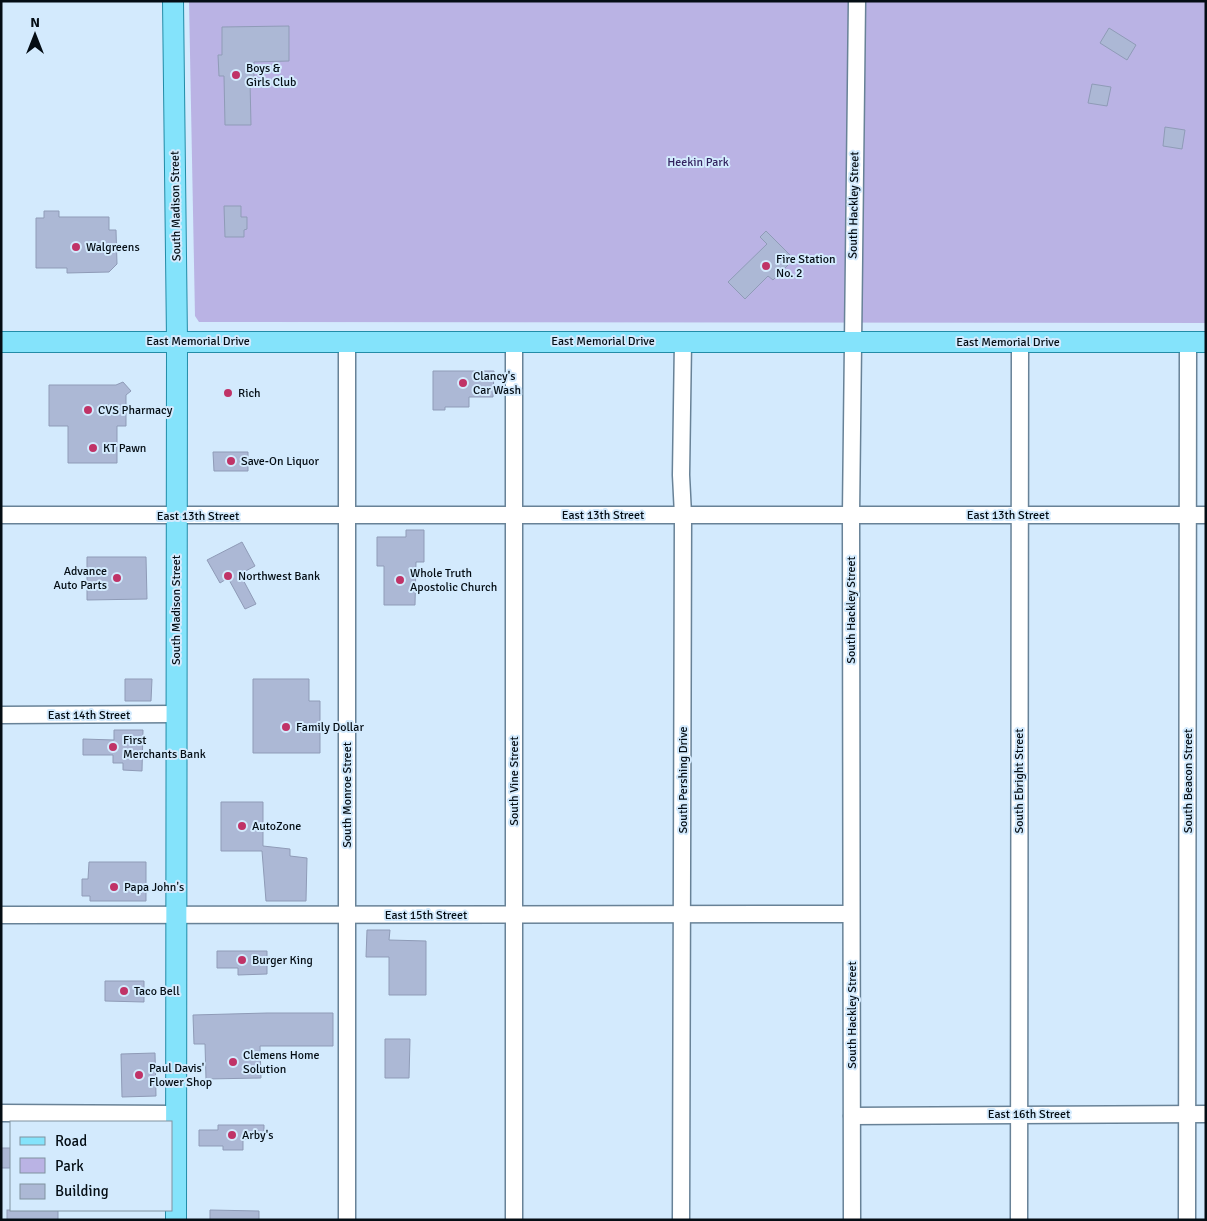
<svg xmlns="http://www.w3.org/2000/svg" width="1207" height="1221" viewBox="0 0 1207 1221" font-family="Signika,sans-serif">
<style>
.green{fill:#bab3e4}
.building{fill:#acb8d5;stroke:#8f9bb7}
.lines{fill:none;stroke-linecap:round;stroke-linejoin:round}
.minor-casing{stroke:#688297;stroke-width:19}
.major-casing{stroke:#228ca8;stroke-width:22}
.minor{stroke:#fff;stroke-width:16}
.major{stroke:#84e3fb;stroke-width:20}
.poi-dot{fill:#c03367;stroke:#d3eafd;stroke-width:2}
.labels{text-anchor:middle;dominant-baseline:central;stroke-width:4;stroke-linejoin:round;paint-order:stroke}
.poi-label{font-size:12px;fill:#040d14;stroke:#d3eafd;text-anchor:start}
.park-label{font-size:12px;fill:#332360;stroke:#d3eafd}
.street-label{font-size:12px;fill:#040d14;stroke:#d3eafd}
</style>
<rect width="100%" height="100%" fill="#d3eafd"/>
<!-- green -->
<polygon class="green" points="189,1 1206,1 1206,323 199,322 195,316"/>
<!-- building -->
<g class="building">
<polygon points="289,26 289,61 254,62 254,81 250,82 251,125 225,125 224,76 219,76 218,55 222,55 222,27"/>
<polygon points="1109,28 1136,45 1127,60 1100,43"/>
<polygon points="1092,84 1111,87 1107,106 1088,103"/>
<polygon points="1165,127 1185,130 1182,149 1163,146"/>
<polygon points="224,206 241,206 241,217 247,217 247,229 244,230 244,237 225,237"/>
<polygon points="44,211 59,211 59,217 109,217 109,230 116,230 117,264 109,272 67,273 67,268 36,268 36,218 44,218"/>
<polygon points="766,231 794,259 773,280 768,276 745,299 728,282 767,244 760,237"/>
<polygon points="433,371 494,371 493,397 469,397 469,407 445,407 445,410 433,410"/>
<polygon points="123,382 131,391 126,395 126,426 117,426 117,463 68,463 68,426 49,426 49,385 116,385"/>
<polygon points="213,452 248,452 248,471 214,471"/>
<polygon points="406,530 424,530 424,562 416,562 415,605 384,605 384,566 377,566 377,537 406,537"/>
<polygon points="242,542 255,566 240,574 256,604 245,609 228,578 220,583 207,560"/>
<polygon points="87,557 146,557 147,599 87,600"/>
<polygon points="125,679 152,679 151,701 125,701"/>
<polygon points="253,679 309,679 309,701 320,701 320,753 253,753"/>
<polygon points="114,730 143,730 142,771 123,770 123,763 113,763 113,755 83,755 83,739 114,740"/>
<polygon points="221,802 263,802 263,846 290,849 290,856 307,858 306,901 266,901 262,851 221,851"/>
<polygon points="89,862 146,862 146,901 90,901 90,896 82,896 82,879 88,879"/>
<polygon points="367,930 390,930 389,940 426,941 426,995 389,995 389,957 366,957"/>
<polygon points="217,951 267,951 267,974 238,975 238,968 217,968"/>
<polygon points="105,981 144,981 144,1002 105,1001"/>
<polygon points="267,1013 333,1013 333,1046 260,1046 261,1078 206,1079 205,1044 194,1044 193,1015"/>
<polygon points="385,1039 410,1039 409,1078 385,1078"/>
<polygon points="155,1053 156,1096 122,1097 121,1054"/>
<polygon points="218,1125 264,1125 264,1138 243,1139 243,1150 223,1150 223,1146 199,1146 199,1130 218,1130"/>
<rect x="1" y="1148" width="10" height="20"/>
<rect x="7" y="1210" width="51" height="10"/>
<polygon points="210,1210 259,1211 259,1220 210,1220"/>
</g>
<g class="lines">
<defs>
<g id="minor">
<polyline points="347,341 347,1220"/>
<polyline points="514,341 514,1220"/>
<polyline points="1,515 1206,515"/>
<polyline points="1,715 176,714"/>
<polyline points="1,915 851,914"/>
<polyline points="1,1113 176,1114"/>
<polyline points="852,1116 1206,1114"/>
<polyline points="681,1220 683,515 681,475 683,341"/>
<polyline points="852,1220 851,515 857,1"/>
<polyline points="1019,1220 1020,342"/>
<polyline points="1187,1220 1188,342"/>
</g>
<g id="major">
<polyline points="173,1 177,340 176,1220"/>
<polyline points="1,342 1206,342"/>
</g>
</defs>
<!-- minor casing -->
<use href="#minor" class="minor-casing"/>
<!-- major casing -->
<use href="#major" class="major-casing"/>
<!-- minor -->
<use href="#minor" class="minor"/>
<!-- major -->
<use href="#major" class="major"/>
</g>
<!-- markers -->
<g class="poi-dot">
<circle cx="236" cy="75" r="5"/>
<circle cx="76" cy="247" r="5"/>
<circle cx="766" cy="266" r="5"/>
<circle cx="463" cy="383" r="5"/>
<circle cx="228" cy="393" r="5"/>
<circle cx="88" cy="410" r="5"/>
<circle cx="93" cy="448" r="5"/>
<circle cx="231" cy="461" r="5"/>
<circle cx="228" cy="576" r="5"/>
<circle cx="117" cy="578" r="5"/>
<circle cx="400" cy="580" r="5"/>
<circle cx="286" cy="727" r="5"/>
<circle cx="113" cy="747" r="5"/>
<circle cx="242" cy="826" r="5"/>
<circle cx="114" cy="887" r="5"/>
<circle cx="242" cy="960" r="5"/>
<circle cx="124" cy="991" r="5"/>
<circle cx="233" cy="1062" r="5"/>
<circle cx="139" cy="1075" r="5"/>
<circle cx="232" cy="1135" r="5"/>
</g>
<g class="labels">
<!-- poi labels -->
<g class="poi-label">
<text x="246" y="68">Boys &amp;<tspan x="246" dy="14">Girls Club</tspan></text>
<text x="86" y="247">Walgreens</text>
<text x="776" y="259">Fire Station<tspan x="776" dy="14">No. 2</tspan></text>
<text x="473" y="376">Clancy's<tspan x="473" dy="14">Car Wash</tspan></text>
<text x="238" y="393">Rich</text>
<text x="98" y="410">CVS Pharmacy</text>
<text x="103" y="448">KT Pawn</text>
<text x="241" y="461">Save-On Liquor</text>
<text x="107" y="571" text-anchor="end">Advance<tspan x="107" dy="14">Auto Parts</tspan></text>
<text x="410" y="573">Whole Truth<tspan x="410" dy="14">Apostolic Church</tspan></text>
<text x="238" y="576">Northwest Bank</text>
<text x="296" y="727">Family Dollar</text>
<text x="123" y="740">First<tspan x="123" dy="14">Merchants Bank</tspan></text>
<text x="252" y="826">AutoZone</text>
<text x="124" y="887">Papa John's</text>
<text x="252" y="960">Burger King</text>
<text x="134" y="991">Taco Bell</text>
<text x="243" y="1055">Clemens Home<tspan x="243" dy="14">Solution</tspan></text>
<text x="149" y="1068">Paul Davis'<tspan x="149" dy="14">Flower Shop</tspan></text>
<text x="242" y="1135">Arby's</text>
</g>
<!-- park labels -->
<g class="park-label">
<text x="698" y="162">Heekin Park</text>
</g>
<!-- street labels -->
<g class="street-label">
<text transform="translate(854 205) rotate(-89)">South Hackley Street</text>
<text transform="translate(176 206) rotate(-91)">South Madison Street</text>
<text x="198" y="341">East Memorial Drive</text>
<text x="603" y="341">East Memorial Drive</text>
<text x="1008" y="342">East Memorial Drive</text>
<text x="603" y="515">East 13th Street</text>
<text x="1008" y="515">East 13th Street</text>
<text x="198" y="516">East 13th Street</text>
<text transform="translate(176 610) rotate(-90)">South Madison Street</text>
<text transform="translate(851 610) rotate(-90)">South Hackley Street</text>
<text x="89" y="715">East 14th Street</text>
<text transform="translate(683 780) rotate(-90)">South Pershing Drive</text>
<text transform="translate(514 781) rotate(-90)">South Vine Street</text>
<text transform="translate(1019 781) rotate(-90)">South Ebright Street</text>
<text transform="translate(1188 781) rotate(-90)">South Beacon Street</text>
<text transform="translate(347 795) rotate(-90)">South Monroe Street</text>
<text x="426" y="915">East 15th Street</text>
<text transform="translate(852 1015) rotate(-90)">South Hackley Street</text>
<text x="1029" y="1114">East 16th Street</text>
</g>
</g>
<!-- border -->
<rect width="1207" height="1221" fill="none" stroke="#040d14" stroke-width="5"/>
<!-- legend -->
<rect x="10" y="1121" width="162" height="90" fill="#d3eafd" stroke="#8092a0"/>
<rect x="20" y="1137" width="25" height="8" fill="#84e3fb" stroke="#8092a0"/>
<text x="55" y="1146" font-size="15" fill="#040d14">Road</text>
<rect x="20" y="1158" width="25" height="15" fill="#bab3e4" stroke="#8092a0"/>
<text x="55" y="1171" font-size="15" fill="#040d14">Park</text>
<rect x="20" y="1184" width="25" height="15" fill="#acb8d5" stroke="#8092a0"/>
<text x="55" y="1196" font-size="15" fill="#040d14">Building</text>
<!-- north arrow -->
<g transform="translate(35 35)" stroke="#d3eafd" stroke-width="4" paint-order="stroke">
<path d="M0-4L9 19L0 12L-9 19Z" fill="#040d14"/>
<text y="-8" font-size="14" font-weight="bold" text-anchor="middle" fill="#040d14">N</text>
</g>
</svg>
